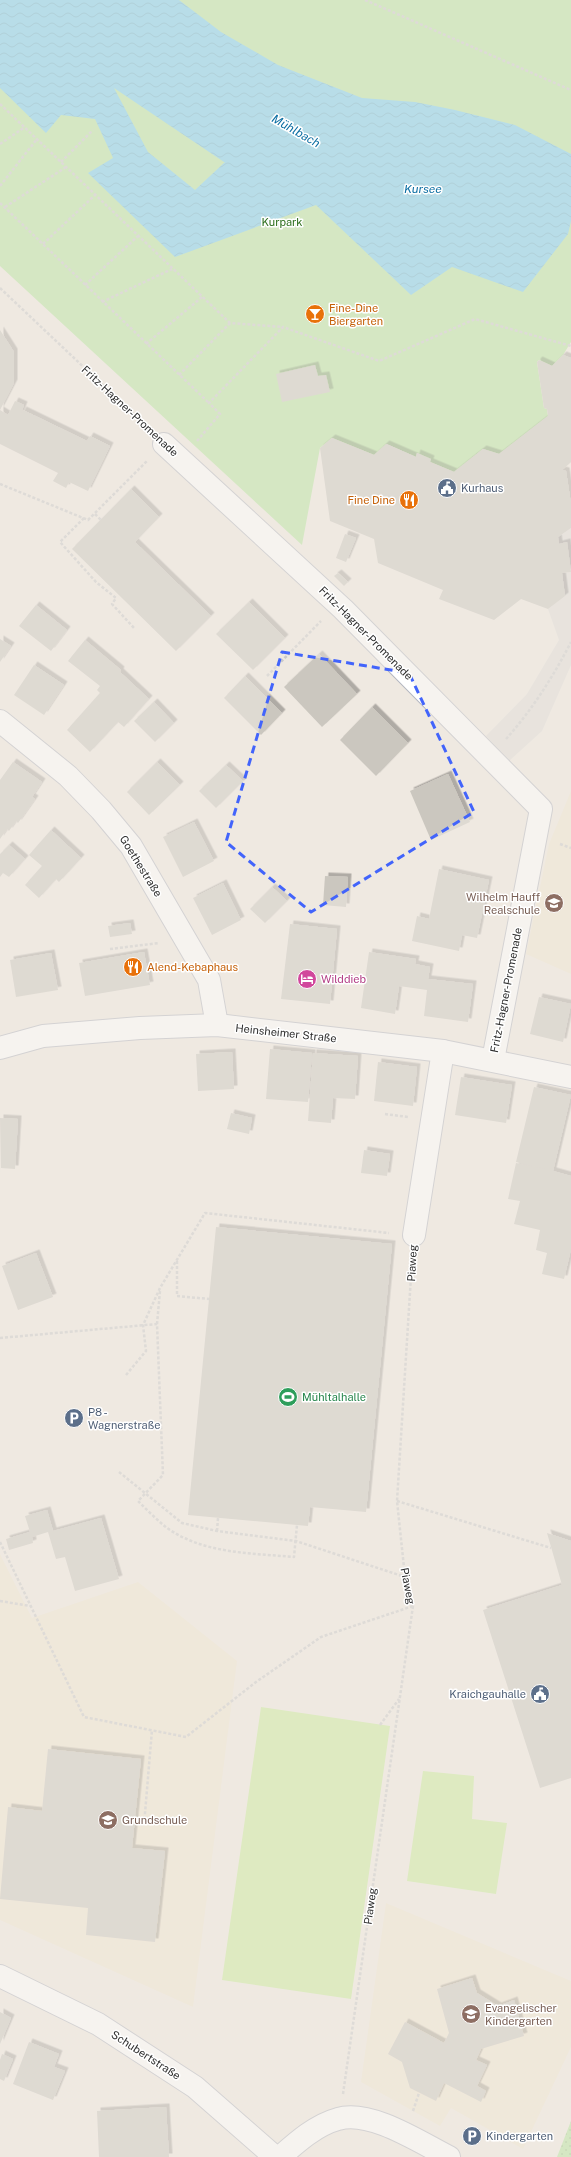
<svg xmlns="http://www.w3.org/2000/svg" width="571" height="2157" viewBox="0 0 571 2157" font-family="'Public Sans',sans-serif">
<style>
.education{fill:#f0e6d1}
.grass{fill:url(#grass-dots)}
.park{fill:#b6e59e}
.pitch{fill:#c9ec9a}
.plaza{fill:#dfdcd8}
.water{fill:url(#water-waves);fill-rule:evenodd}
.building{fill:#cbc7bf;filter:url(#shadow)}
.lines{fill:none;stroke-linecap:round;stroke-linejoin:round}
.minor-casing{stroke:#b4b7c1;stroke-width:24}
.path{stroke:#c9c9c9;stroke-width:2.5;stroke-dasharray:3 2;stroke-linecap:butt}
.minor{stroke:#fff;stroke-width:22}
.marked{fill:none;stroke:#4264fb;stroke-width:3;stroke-dasharray:8 5;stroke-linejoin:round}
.labels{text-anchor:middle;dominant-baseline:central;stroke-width:3;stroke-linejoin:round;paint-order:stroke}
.park-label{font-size:11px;fill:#2c6e1b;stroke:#fff}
.food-label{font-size:11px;fill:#c56008;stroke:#fff;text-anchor:start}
.street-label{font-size:11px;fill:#2e2e2e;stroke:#fff}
.service-label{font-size:11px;fill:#4e5e75;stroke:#fff;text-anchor:start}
.education-label{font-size:11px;fill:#785e54;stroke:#fff;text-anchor:start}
.hotel-label{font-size:11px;fill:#b23c85;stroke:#fff;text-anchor:start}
.leisure-label{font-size:11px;fill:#27864d;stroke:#fff;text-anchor:start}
.water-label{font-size:12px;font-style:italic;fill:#0d6fa3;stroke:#fff}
</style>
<defs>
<pattern id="grass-dots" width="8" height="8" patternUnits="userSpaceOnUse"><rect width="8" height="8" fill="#b6e59e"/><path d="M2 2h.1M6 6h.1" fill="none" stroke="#9dc588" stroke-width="1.8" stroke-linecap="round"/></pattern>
<pattern id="water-waves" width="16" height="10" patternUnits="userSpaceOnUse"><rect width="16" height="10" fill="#75cff0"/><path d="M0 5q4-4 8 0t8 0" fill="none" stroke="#66b2ce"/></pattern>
<filter id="shadow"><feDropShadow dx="3.5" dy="-3.5" stdDeviation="0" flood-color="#0004"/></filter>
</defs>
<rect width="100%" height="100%" fill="#efe9e1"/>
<!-- education -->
<g class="education">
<polygon points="571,791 571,974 526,954 549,844"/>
<polygon points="0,1554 32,1618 138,1582 237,1661 193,2007 0,1920"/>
<polygon points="386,1903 571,1981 571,2047 523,2149 451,2108 440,2126 361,2082"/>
</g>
<!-- grass -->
<polygon class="grass" points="571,2121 571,2157 557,2157"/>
<!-- park -->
<polygon class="park" points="0,0 571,0 571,342 563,355 552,366 539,360 537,362 544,408 547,409 548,416 499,454 483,449 454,472 430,462 430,459 417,453 416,457 387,444 374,455 332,438 320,448 302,545 0,266"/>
<!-- pitch -->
<g class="pitch">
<polygon points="261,1707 390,1726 351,1999 222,1980"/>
<polygon points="423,1771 474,1776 472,1819 507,1823 496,1894 407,1881"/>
</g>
<!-- plaza -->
<polygon class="plaza" points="571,528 571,665 542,731 509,761 486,736 527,694 559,640 548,609 565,596 562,573 571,572 567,542 559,544 558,537"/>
<!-- water -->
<path class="water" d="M0,0H179L221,32L278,65L362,98L415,102L455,110L515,125L571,154V221L568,234L523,292L452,267L411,295L316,205L175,257L88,173L113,158L95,119L61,115L46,133L0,88ZM114,88L224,162H225L195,190L148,152Z"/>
<!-- building -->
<g class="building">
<polygon points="0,330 14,352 14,383 0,410 8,415 15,401 24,405 19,418 23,410 87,441 90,436 110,446 88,491 69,482 66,488 53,481 58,473 0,444"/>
<polygon points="563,355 571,358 571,462 562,470 566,471 571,504 571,528 558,537 559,544 567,542 571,572 562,573 565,596 548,609 521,599 494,620 439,599 443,590 378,563 374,539 330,521 320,448 332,438 374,455 386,444 416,457 417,453 431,459 430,462 454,472 483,449 499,454 548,416 547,409 544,408 537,362 539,360 552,366"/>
<polygon points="315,365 318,376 326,375 330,392 282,402 276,374"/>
<polygon points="131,489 159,517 135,542 211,616 176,651 72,549"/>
<polygon points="345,534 356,538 346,562 336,558"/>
<polygon points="338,573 348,582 344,586 334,576"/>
<polygon points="249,602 285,638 253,670 216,634"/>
<polygon points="36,605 67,630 51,651 19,626"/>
<polygon points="0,639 11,646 0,662"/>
<polygon points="85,640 121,670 120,672 149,699 124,727 118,722 90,752 67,730 100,693 97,690 100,686 68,661"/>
<polygon points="319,654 357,694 322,727 284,687"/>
<polygon points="34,665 64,685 44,715 14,695"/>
<polygon points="245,676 282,713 261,735 224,698"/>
<polygon points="154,702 174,723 155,742 134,721"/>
<polygon points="372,707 408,743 376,776 340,740"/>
<polygon points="13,762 42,782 32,797 35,799 18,823 16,821 9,831 7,829 0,839 0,780"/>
<polygon points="157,762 180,785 149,815 127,792"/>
<polygon points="226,765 243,781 216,808 199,791"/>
<polygon points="448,774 470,822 431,840 410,791"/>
<polygon points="194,822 214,861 183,877 163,837"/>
<polygon points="51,830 81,858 59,882 56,879 39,898 25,885 42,866 29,855"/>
<polygon points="9,845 25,859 9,877 3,873 0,877 0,854"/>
<polygon points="439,869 489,880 477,938 462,935 459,951 412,941 417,916 429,919"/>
<polygon points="325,876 348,877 346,907 323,905"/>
<polygon points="223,883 241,920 212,935 193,898"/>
<polygon points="272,887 287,901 265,923 250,909"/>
<polygon points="130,923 132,934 110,937 108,926"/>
<polygon points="290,924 337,929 330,1004 281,999"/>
<polygon points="144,952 150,985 85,996 79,963"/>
<polygon points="369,952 416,959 415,964 430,967 428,979 473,984 468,1022 424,1016 427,990 399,986 395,1014 361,1008"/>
<polygon points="51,953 58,990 16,997 10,960"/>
<polygon points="539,997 571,1004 563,1042 530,1034"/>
<polygon points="270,1049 312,1053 308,1102 266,1099"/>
<polygon points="232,1052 234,1089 198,1091 196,1054"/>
<polygon points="313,1053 358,1056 355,1099 333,1098 331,1123 308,1121"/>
<polygon points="378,1062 417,1067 413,1106 374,1101"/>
<polygon points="461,1077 512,1085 506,1123 455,1115"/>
<polygon points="534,1087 571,1095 553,1171 571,1176 571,1249 564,1279 542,1274 547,1253 536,1250 540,1230 514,1224 520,1201 508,1199 516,1163 545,1169 516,1162"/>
<polygon points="231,1113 252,1118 249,1134 227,1129"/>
<polygon points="0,1118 18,1119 15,1169 1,1168 1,1173"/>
<polygon points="364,1150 390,1154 387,1176 361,1173"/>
<polygon points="216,1227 392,1244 366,1512 310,1507 308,1526 188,1515"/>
<polygon points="36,1253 53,1297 18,1310 2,1266"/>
<polygon points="47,1510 53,1531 101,1518 119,1579 75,1591 65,1557 56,1559 48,1532 32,1537 33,1543 9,1550 6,1539 30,1532 25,1516"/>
<polygon points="547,1533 571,1541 571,1778 540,1788 483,1610 562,1585"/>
<polygon points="48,1749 141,1759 132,1848 165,1851 155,1942 86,1935 88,1908 0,1899 8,1807 42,1811"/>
<polygon points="472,1978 477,1993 498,2006 514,2000 524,2036 481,2049 476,2060 487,2065 477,2086 486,2091 481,2102 444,2083 436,2101 410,2088 402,2062 388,2054 405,2022 444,2043 449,2033 437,1989"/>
<polygon points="0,2012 11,2018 0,2044"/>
<polygon points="29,2042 59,2054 54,2067 65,2071 53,2100 13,2084"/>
<polygon points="2,2054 13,2059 4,2081 0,2079 0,2060"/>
<polygon points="166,2107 169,2157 99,2157 97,2111"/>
</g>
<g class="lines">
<defs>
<g id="minor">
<polyline points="164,444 343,609 541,809 493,1060"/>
<polyline points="0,721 68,776 101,810 131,846 209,980 217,1025"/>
<polyline points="0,1048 43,1036 140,1028 217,1025 443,1051 571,1077"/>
<polyline points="414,1235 443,1051"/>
<polyline points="0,1976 98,2024 195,2087 275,2157"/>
<path d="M280,2157C297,2142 316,2125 338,2119C370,2109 421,2143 449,2157"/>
</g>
</defs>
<!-- minor casing -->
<use href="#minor" class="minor-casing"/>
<!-- path -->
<g class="path">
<polyline points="365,0 571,90"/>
<polyline points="0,104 230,323 283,327"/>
<polyline points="0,144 25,127"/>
<polyline points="61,162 93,130"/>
<polyline points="0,186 37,139"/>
<polyline points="0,203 209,403"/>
<polyline points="5,207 66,167"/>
<polyline points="43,244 95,195"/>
<polyline points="85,285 138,236"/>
<polyline points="0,288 147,427"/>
<polyline points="102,302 172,269"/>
<polyline points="146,344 202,297"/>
<polyline points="179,375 230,323"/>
<polyline points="197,441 220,414 209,403 283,327 379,361 475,319 571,346"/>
<polyline points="0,484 88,520 147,461"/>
<polyline points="95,514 101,520"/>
<polyline points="84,518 60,542 96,582 116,598 112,604 134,628"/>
<polyline points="267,676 321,621"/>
<path d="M506,739C532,710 553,677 571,642"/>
<polyline points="560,844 571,848"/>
<polyline points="110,949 159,943"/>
<polyline points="385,1114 408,1117"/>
<polyline points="177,1261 177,1296 209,1299"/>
<polyline points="157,1324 160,1291"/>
<path d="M0,1338L157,1324L163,1475L138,1501C147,1510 157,1520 167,1528C204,1554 251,1553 294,1557L297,1525"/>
<polyline points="126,1375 146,1351 143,1325 160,1288 205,1213 389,1233"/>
<polyline points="119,1472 182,1523 217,1531 296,1541 405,1577"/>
<polyline points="397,1501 551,1548"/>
<polyline points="217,1531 218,1518"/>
<polyline points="0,1542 84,1717 186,1737 256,1682 321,1637 413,1606"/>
<polyline points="0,1601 30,1606"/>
<polyline points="380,1725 399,1699"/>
<polyline points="135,1823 144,1825 152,1730"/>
<polyline points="343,2094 413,1606 405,1577 397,1501 412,1260"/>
<polyline points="413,2111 419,2093"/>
</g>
<!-- minor -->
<use href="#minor" class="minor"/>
</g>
<!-- marked area -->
<path d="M0 0H571V2157H0ZM282,652L409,673L474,812L311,912L226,842Z" fill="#efe9e1" fill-opacity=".55" fill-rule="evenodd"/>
<path class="marked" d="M282,652L409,673L474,812L311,912L226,842Z"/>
<!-- icons -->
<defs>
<symbol id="bar-disc" viewBox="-11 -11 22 22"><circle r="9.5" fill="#e8710a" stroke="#fff"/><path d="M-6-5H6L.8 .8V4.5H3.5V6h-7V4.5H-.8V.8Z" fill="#fff"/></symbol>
<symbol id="civic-disc" viewBox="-11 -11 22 22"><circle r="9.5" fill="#5c6f8a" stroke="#fff"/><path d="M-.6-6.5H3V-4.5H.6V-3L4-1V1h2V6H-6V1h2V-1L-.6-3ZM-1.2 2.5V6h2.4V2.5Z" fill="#fff"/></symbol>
<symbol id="restaurant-disc" viewBox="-11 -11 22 22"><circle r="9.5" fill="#e8710a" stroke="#fff"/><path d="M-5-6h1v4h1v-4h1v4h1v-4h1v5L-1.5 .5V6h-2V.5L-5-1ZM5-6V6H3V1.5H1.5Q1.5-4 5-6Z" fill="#fff"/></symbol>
<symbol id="school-disc" viewBox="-11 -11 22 22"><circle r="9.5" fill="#8d6e63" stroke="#fff"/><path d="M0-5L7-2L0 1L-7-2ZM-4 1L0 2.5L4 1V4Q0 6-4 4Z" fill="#fff"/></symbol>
<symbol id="hotel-disc" viewBox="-11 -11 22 22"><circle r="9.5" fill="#d1479c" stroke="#fff"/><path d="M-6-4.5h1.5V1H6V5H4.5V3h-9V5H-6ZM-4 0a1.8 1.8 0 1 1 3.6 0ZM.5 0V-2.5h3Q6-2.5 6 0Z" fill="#fff"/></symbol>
<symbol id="stadium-disc" viewBox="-11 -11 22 22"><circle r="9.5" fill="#2e9e5b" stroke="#fff"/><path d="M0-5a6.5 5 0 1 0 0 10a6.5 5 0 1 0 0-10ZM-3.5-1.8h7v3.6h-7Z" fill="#fff"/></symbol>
<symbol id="parking-disc" viewBox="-11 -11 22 22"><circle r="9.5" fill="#5c6f8a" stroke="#fff"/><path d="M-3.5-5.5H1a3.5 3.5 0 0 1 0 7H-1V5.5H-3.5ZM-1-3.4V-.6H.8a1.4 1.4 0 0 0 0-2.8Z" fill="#fff"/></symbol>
</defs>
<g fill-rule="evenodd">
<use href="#bar-disc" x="304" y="303" width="22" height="22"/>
<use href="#civic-disc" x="436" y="477" width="22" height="22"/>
<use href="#restaurant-disc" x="398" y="489" width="22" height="22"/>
<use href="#school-disc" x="543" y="892" width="22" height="22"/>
<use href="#restaurant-disc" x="122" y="956" width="22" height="22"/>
<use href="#hotel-disc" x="296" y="968" width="22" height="22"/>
<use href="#stadium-disc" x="277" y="1386" width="22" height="22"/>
<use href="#parking-disc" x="63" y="1407" width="22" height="22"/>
<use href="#civic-disc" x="529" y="1683" width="22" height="22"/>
<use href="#school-disc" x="97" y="1809" width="22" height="22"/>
<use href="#school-disc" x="460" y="2003" width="22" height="22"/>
<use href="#parking-disc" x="461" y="2125" width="22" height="22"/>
</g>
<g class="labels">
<!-- park labels -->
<g class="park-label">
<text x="282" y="222">Kurpark</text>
</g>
<!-- food labels -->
<g class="food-label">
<text x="329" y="308">Fine-Dine<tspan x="329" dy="13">Biergarten</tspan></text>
<text x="395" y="500" text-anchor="end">Fine Dine</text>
<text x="147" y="967">Alend-Kebaphaus</text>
</g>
<!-- street labels -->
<g class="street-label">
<text transform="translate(130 411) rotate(43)">Fritz-Hagner-Promenade</text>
<text transform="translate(366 633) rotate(45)">Fritz-Hagner-Promenade</text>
<text transform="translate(141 866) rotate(58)">Goethestraße</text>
<text transform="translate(506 990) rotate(-79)">Fritz-Hagner-Promenade</text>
<text transform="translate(286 1033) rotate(6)">Heinsheimer Straße</text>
<text transform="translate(412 1263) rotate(-87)">Piaweg</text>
<text transform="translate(408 1586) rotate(79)">Piaweg</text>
<text transform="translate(370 1906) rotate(-82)">Piaweg</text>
<text transform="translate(146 2055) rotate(33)">Schubertstraße</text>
</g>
<!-- service labels -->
<g class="service-label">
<text x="461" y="488">Kurhaus</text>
<text x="88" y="1412">P8 -<tspan x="88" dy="13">Wagnerstraße</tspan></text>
<text x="526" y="1694" text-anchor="end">Kraichgauhalle</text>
<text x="486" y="2136">Kindergarten</text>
</g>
<!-- education labels -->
<g class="education-label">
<text x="540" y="897" text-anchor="end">Wilhelm Hauff<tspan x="540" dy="13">Realschule</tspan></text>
<text x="122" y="1820">Grundschule</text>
<text x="485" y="2008">Evangelischer<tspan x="485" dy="13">Kindergarten</tspan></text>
</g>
<!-- hotel labels -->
<g class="hotel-label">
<text x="321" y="979">Wilddieb</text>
</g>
<!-- leisure labels -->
<g class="leisure-label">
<text x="302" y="1397">Mühltalhalle</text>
</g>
<!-- water labels -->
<g class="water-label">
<text transform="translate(296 131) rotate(30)">Mühlbach</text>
<text x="423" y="189">Kursee</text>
</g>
</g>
</svg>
